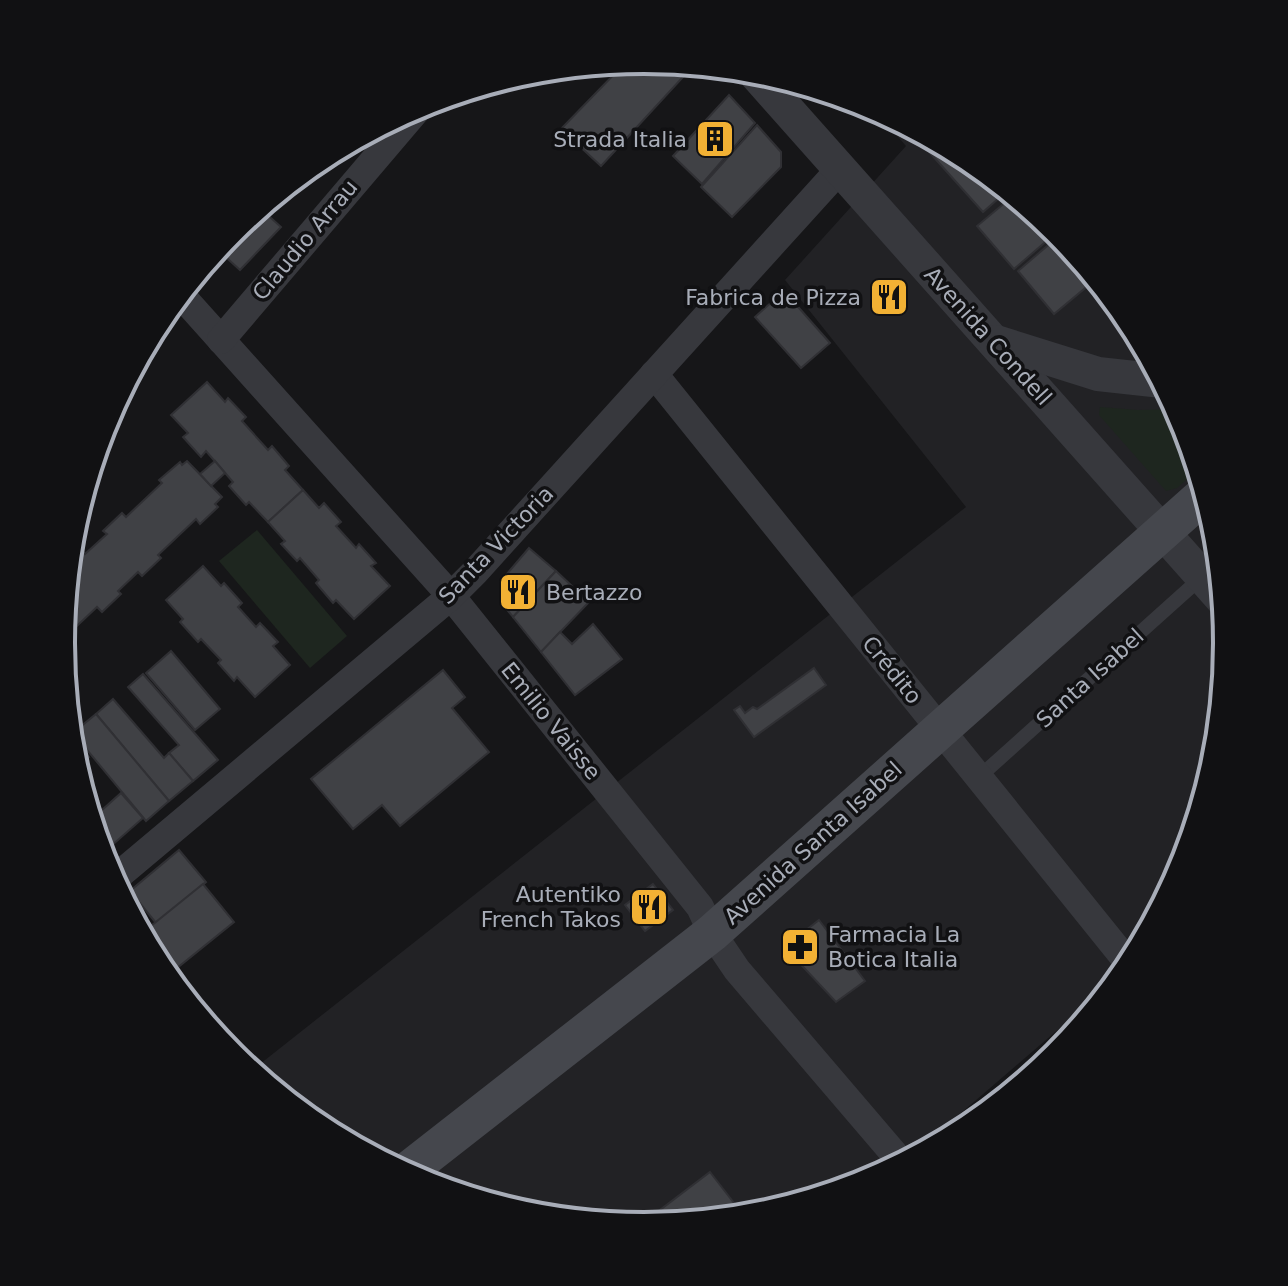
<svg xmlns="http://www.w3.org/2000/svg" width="1288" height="1286" viewBox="0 0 1288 1286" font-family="'DejaVu Sans',sans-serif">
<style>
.built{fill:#222225}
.green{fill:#1e261f}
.building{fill:#404145;stroke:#303034;stroke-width:2}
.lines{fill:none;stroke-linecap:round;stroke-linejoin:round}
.service{stroke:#37383d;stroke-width:14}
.minor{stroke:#37383d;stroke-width:28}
.tertiary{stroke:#37383d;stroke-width:34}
.secondary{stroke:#45474d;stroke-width:38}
.labels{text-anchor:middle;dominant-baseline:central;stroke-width:7;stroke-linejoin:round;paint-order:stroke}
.poi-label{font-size:22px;fill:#a8adb8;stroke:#111113;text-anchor:end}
.street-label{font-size:22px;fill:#a8adb8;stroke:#111113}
.rim{fill:none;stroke:#a8adb8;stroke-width:4}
</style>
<rect width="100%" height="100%" fill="#161618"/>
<!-- built -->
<polygon class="built" points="871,106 968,159 1057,231 1129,319 1183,420 1216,530 1227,643 1216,757 1182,867 1126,971 904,1162 867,1182 757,1215 644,1226 530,1215 420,1181 320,1127 251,1071 966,507 785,280 906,146"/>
<!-- green -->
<g class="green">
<polygon points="1100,407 1138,410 1177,409 1198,470 1177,488 1166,491 1099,415"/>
<polygon points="257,530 347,636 310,668 219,561"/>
</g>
<!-- building -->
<g class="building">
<polygon points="644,60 694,65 601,166 561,129 626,62"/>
<polygon points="729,95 755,123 702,184 673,156"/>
<polygon points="757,125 781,152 781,167 732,217 701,187"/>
<polygon points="905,125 968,159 1007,191 983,212"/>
<polygon points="1013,196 1057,232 1014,269 977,226"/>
<polygon points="260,208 281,227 240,270 217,249 232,230"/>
<polygon points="1060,235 1096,279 1054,314 1018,271"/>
<polygon points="784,291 830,343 801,368 755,317"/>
<polygon points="207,382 225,402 228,398 246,417 242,421 268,450 272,446 289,466 285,470 303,490 268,522 249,502 246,505 229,486 233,482 206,451 201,457 183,437 188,433 171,415"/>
<polygon points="187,461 222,497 215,504 218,507 200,524 196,519 158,555 161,558 142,576 138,572 118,591 121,594 102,612 97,607 61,641 69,563 82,550 85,554 107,534 103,531 122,513 126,517 162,483 159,480 180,462 182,465"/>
<polygon points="215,461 225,473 211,486 200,474"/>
<polygon points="303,490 319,508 324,503 341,522 336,526 356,548 359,544 376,563 371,566 390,586 354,619 336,600 333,603 316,583 319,580 300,558 297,561 281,544 285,541 268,522"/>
<polygon points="529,548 556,571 513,617 500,601 500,582"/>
<polygon points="203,566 221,586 224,583 242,603 238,607 256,627 260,623 278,642 273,646 290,665 255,697 237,677 234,681 218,663 221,660 201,639 198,642 180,622 183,619 166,600"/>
<polygon points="556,571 589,602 541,652 513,617"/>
<polygon points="593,624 622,659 575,695 541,652 560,632 572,644"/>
<polygon points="171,651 220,709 195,730 146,673"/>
<polygon points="814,668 826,685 754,737 734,710 740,706 745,713 753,707 757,709"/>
<polygon points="443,670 465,697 452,708 489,752 400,826 382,805 353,829 311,779"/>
<polygon points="143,674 218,760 193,781 169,753 179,745 128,687"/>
<polygon points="113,699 164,758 169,753 193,781 169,801 96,714"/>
<polygon points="96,714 169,801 146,821 73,733"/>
<polygon points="70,733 89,757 76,768 72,756"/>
<polygon points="121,793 143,818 102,854 90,815 93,818"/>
<polygon points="179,850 206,882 156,923 130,891"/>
<polygon points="203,884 234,922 177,968 146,930"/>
<polygon points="653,884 673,910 645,931 625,905"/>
<polygon points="819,920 865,981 836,1002 792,955 791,942"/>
<polygon points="341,1126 360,1148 331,1134"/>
<polygon points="710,1172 744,1216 639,1226"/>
</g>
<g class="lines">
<!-- service -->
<polyline class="service" points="978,778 1202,577"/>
<!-- minor -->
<g class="minor">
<polyline points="180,294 451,596 700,907 712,933 737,970 902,1163"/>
<polyline points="221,340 421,105"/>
<polyline points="654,374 1130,965"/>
<polyline points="113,880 451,596 475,572 840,169"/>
</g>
<!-- tertiary -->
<g class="tertiary">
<polyline points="753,71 1223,600"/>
<polyline points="996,342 1098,374 1162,381"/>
</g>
<!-- secondary -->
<polyline class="secondary" points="405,1173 712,933 1205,494"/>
</g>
<!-- icons -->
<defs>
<symbol id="building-square" viewBox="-11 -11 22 22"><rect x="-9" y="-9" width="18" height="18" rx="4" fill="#f2b134" stroke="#111113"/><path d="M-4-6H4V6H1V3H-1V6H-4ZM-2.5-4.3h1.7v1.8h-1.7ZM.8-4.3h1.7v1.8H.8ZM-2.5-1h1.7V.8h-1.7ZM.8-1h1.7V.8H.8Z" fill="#111"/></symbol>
<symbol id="restaurant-square" viewBox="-11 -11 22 22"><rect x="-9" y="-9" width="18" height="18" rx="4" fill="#f2b134" stroke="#111113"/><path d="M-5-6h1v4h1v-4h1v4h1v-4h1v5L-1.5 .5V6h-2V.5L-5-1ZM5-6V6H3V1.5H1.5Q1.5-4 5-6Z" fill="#111"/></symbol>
<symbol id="pharmacy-square" viewBox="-11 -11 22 22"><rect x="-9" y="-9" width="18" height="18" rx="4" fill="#f2b134" stroke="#111113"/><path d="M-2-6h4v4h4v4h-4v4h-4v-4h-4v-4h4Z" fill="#111"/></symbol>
</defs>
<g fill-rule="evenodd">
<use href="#building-square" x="693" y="117" width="44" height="44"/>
<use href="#restaurant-square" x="867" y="275" width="44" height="44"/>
<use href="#restaurant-square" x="496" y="570" width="44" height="44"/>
<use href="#restaurant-square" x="627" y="885" width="44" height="44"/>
<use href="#pharmacy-square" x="778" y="925" width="44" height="44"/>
</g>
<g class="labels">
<!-- poi labels -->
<g class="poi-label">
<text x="687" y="139">Strada Italia</text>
<text x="861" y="297">Fabrica de Pizza</text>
<text x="546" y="592" text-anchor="start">Bertazzo</text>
<text x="621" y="894">Autentiko<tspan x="621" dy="25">French Takos</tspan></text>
<text x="828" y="934" text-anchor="start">Farmacia La<tspan x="828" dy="25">Botica Italia</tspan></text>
</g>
<!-- street labels -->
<g class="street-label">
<text transform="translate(305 240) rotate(-50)">Claudio Arrau</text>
<text transform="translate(988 336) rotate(48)">Avenida Condell</text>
<text transform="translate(496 545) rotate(-46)">Santa Victoria</text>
<text transform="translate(892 670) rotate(51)">Crédito</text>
<text transform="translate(1090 678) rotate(-42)">Santa Isabel</text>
<text transform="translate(551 721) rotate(51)">Emilio Vaisse</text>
<text transform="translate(813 843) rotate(-42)">Avenida Santa Isabel</text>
</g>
</g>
<!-- crop -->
<path d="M0 0H1288V1286H0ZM75 643a569 569 0 1 1 1138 0a569 569 0 1 1-1138 0Z" fill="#111113" fill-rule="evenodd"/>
<path class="rim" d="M75 643a569 569 0 1 1 1138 0a569 569 0 1 1-1138 0Z"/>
</svg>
